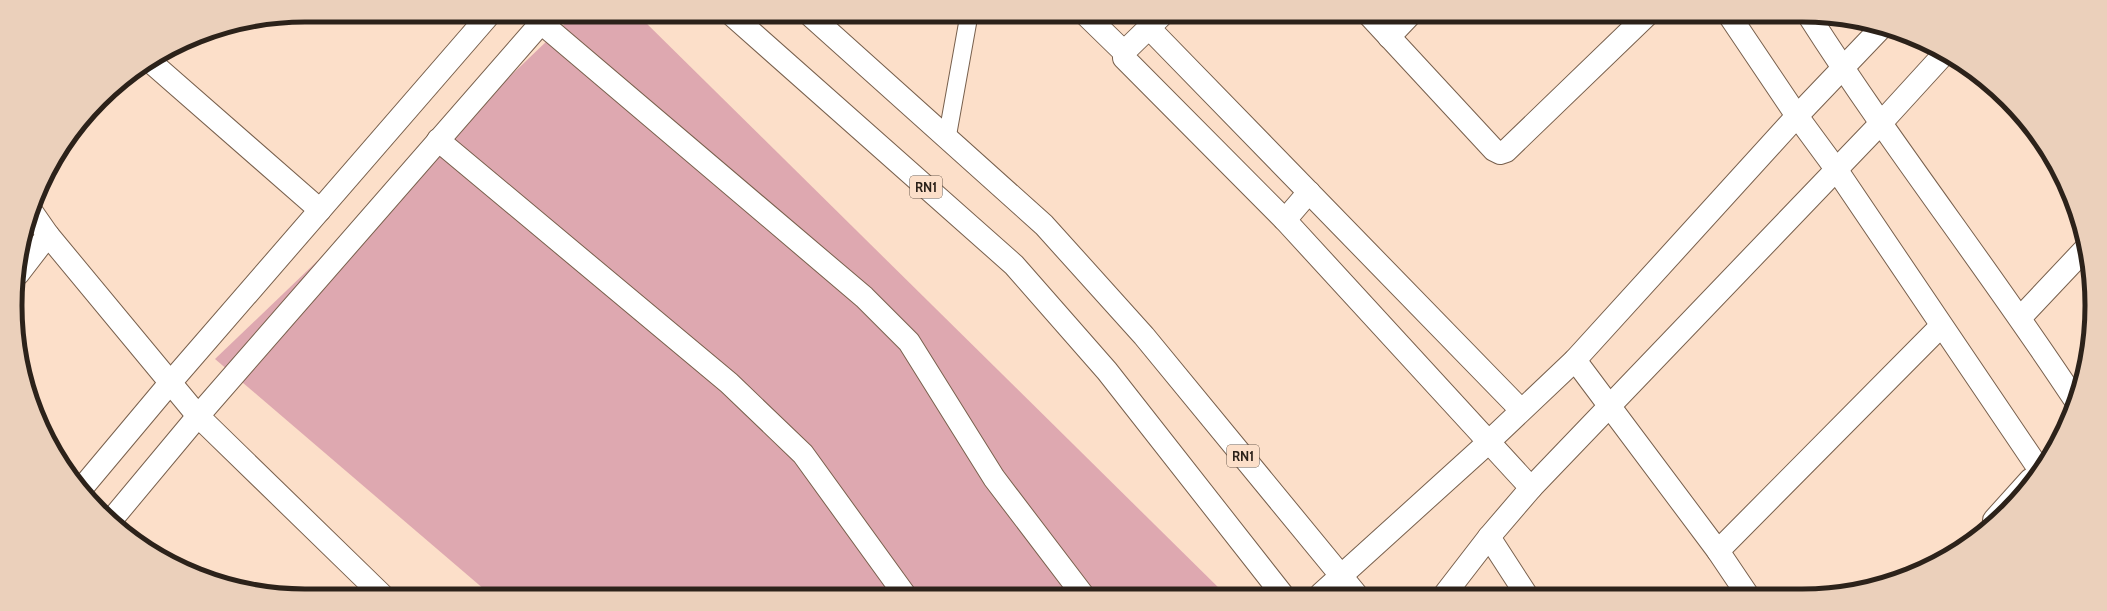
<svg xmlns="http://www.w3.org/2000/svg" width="2107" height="611" viewBox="0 0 2107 611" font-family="Cabin,sans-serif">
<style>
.park{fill:#dea8b0}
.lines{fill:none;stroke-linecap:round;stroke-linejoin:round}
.service-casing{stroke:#78604d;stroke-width:19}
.minor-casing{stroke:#78604d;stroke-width:24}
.primary-casing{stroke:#78604d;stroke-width:24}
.service{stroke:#fff;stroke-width:17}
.minor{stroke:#fff;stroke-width:22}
.primary{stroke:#fff;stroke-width:22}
.labels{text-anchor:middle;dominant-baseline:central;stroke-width:4;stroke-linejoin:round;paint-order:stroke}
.shield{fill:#fcdfc9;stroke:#6a5b4e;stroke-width:1}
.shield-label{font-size:13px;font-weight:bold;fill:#2c221a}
.rim{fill:none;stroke:#2c221a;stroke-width:5}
</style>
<rect width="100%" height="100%" fill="#fcdfc9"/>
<!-- park -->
<polygon class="park" points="574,15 638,15 1226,595 492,596 215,359"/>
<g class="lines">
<defs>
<polyline id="service" points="947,138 969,15"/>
<g id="minor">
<polyline points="532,15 864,297 909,342 994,478 1083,595"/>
<polyline points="1086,15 1124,52"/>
<polyline points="1162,15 1124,52 1124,58 1285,220 1531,488"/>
<polyline points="1369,15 1494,150 1500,153 1506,151 1647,15"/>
<polyline points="1729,15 1797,116 1836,169 2039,469"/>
<path d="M1809,16C1892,146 1988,268 2073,397"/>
<polyline points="1149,28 1521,410"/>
<polyline points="1389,37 1410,15"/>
<polyline points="152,63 320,210"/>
<polyline points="438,140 729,383 803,454 905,595"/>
<polyline points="32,212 48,235 198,416 383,596"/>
<polyline points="1285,220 1309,192"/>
<polyline points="18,274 48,235"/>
<polyline points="2021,317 2086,248"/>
<polyline points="1575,360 1718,551 1747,594"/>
<polyline points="82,488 170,383 489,15"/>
<polyline points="113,518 198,416 548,15"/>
<polyline points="1994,520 2030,480"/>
<polyline points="1489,537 1526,594"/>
<polyline points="1718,551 1941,326"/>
<polyline points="1321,594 1480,450 1575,360 1797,116 1881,28"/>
<polyline points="1445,594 1489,537 1531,488 1881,123 1944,54"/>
</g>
<g id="primary">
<polyline points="732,15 1014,265 1107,371 1282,594"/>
<polyline points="810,15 1044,225 1144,336 1356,594"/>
</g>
</defs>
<!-- service casing -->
<use href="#service" class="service-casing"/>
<!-- minor casing -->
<use href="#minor" class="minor-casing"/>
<!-- primary casing -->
<use href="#primary" class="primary-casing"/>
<!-- service -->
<use href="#service" class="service"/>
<!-- minor -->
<use href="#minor" class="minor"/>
<!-- primary -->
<use href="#primary" class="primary"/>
</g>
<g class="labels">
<!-- shield labels -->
<g class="shield">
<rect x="910" y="176" width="32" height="22" rx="3"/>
<rect x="1227" y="445" width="32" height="22" rx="3"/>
</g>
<g class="shield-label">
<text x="926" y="187">RN1</text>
<text x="1243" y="456">RN1</text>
</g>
</g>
<!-- crop -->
<path d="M0 0H2107V611H0ZM305 22H1802A283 283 0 0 1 2085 305V306A283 283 0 0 1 1802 589H305A283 283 0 0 1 22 306V305A283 283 0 0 1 305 22Z" fill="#ebd0bb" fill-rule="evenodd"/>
<path class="rim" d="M305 22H1802A283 283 0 0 1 2085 305V306A283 283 0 0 1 1802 589H305A283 283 0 0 1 22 306V305A283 283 0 0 1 305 22Z"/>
</svg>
